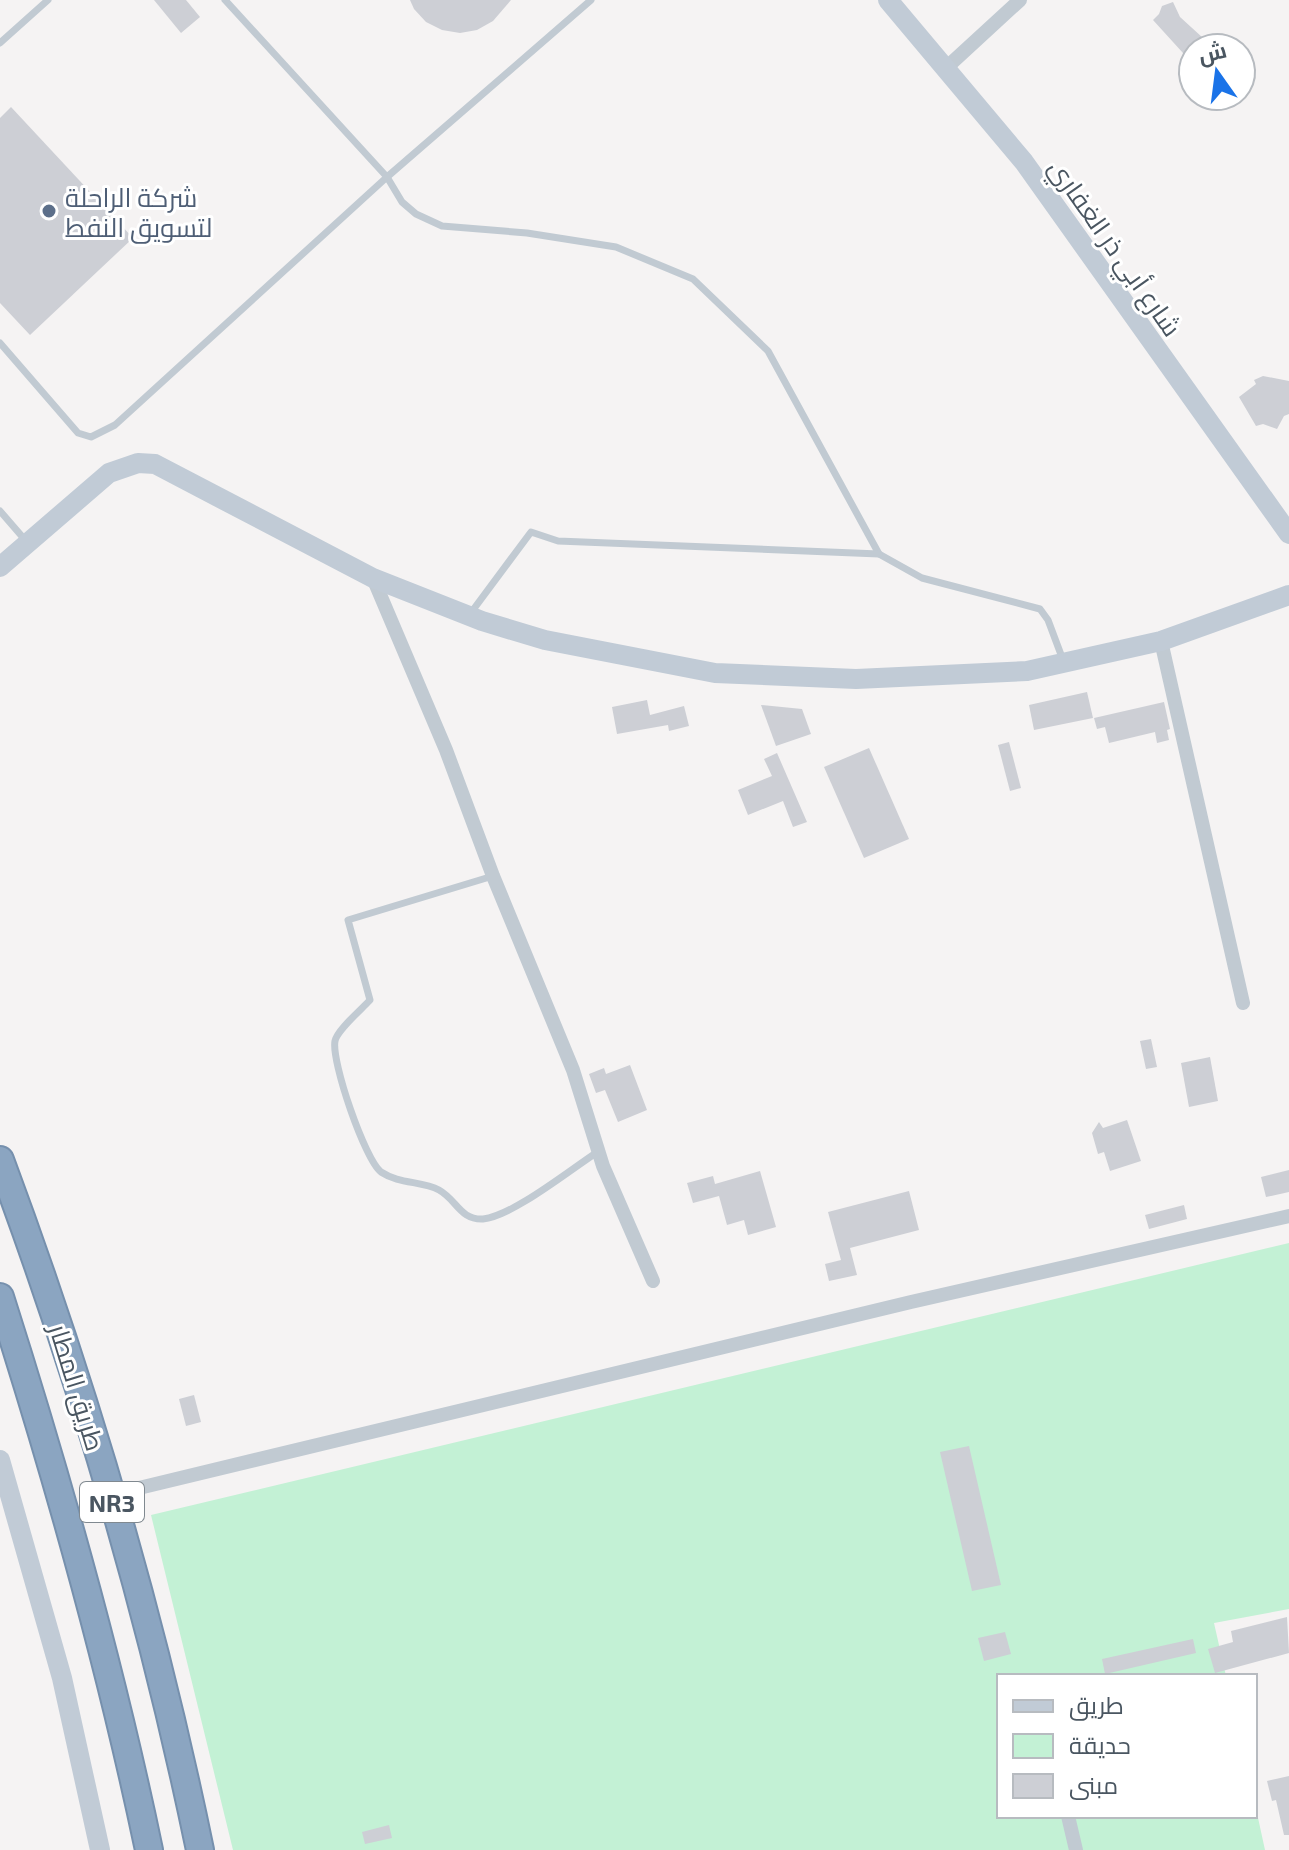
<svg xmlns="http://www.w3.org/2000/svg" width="1289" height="1850" viewBox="0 0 1289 1850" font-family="'Exo 2',Cairo,sans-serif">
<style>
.green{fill:#c3f1d5}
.building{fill:#cdcfd5}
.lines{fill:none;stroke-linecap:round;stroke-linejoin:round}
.highway-casing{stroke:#7690ad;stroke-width:30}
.lane{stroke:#c1cad2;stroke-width:7}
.street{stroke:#c1cad2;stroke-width:14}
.secondary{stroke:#c1cbd6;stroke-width:20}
.highway{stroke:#8ba5c1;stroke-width:26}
.service-dot{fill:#5c6f8a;stroke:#fff;stroke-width:3}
.labels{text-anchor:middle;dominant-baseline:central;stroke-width:6;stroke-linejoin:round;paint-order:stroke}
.shield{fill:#fff;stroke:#808990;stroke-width:2}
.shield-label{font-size:24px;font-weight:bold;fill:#4a5661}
.service-label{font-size:26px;fill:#4e5e75;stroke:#fff;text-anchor:start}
.street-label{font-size:26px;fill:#4a5661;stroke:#fff}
</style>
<rect width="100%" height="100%" fill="#f5f3f3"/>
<!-- green -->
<polygon class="green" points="1289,1243 1289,1609 1214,1623 1226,1676 999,1676 999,1816 1255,1816 1255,1804 1265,1850 233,1850 151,1515"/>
<!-- building -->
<g class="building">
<polygon points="154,0 186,0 200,17 181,33"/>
<polygon points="410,0 511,0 493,21 477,30 460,33 442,30 426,22 414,9"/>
<polygon points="1173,2 1180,17 1214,48 1193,48 1193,64 1153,20 1159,14 1162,6"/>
<polygon points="11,107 133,238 30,335 0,303 0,118"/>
<polygon points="1263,376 1289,381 1289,414 1284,416 1277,429 1263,424 1256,426 1239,397 1256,384 1254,380"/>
<polygon points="1087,692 1093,718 1034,730 1029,705"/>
<polygon points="647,700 650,715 684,706 689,726 669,731 668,725 617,734 612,707"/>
<polygon points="1164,702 1170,729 1167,730 1169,740 1157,743 1155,732 1109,743 1105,727 1097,729 1094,718"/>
<polygon points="761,705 802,709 811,734 776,746"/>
<polygon points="1009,742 1021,788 1010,791 998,745"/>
<polygon points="869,748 909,839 864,858 824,767"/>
<polygon points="777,753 807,822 793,827 783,801 748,815 738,790 772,776 764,759"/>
<polygon points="1151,1039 1157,1067 1146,1069 1140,1041"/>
<polygon points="1210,1057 1218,1101 1189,1107 1181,1063"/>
<polygon points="630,1065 647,1110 618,1122 605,1090 596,1093 589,1074 604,1068 606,1074"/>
<polygon points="1127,1120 1141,1161 1110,1171 1104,1152 1098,1154 1092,1133 1099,1122 1103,1128"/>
<polygon points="1289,1170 1289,1192 1266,1197 1261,1177"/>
<polygon points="760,1171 776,1227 748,1235 744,1220 727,1225 719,1196 693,1203 687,1183 713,1176 715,1184"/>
<polygon points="909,1191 919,1230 850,1248 857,1275 829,1281 825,1264 841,1260 828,1212"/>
<polygon points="1184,1205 1187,1219 1149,1229 1145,1215"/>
<polygon points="194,1395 201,1422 186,1426 179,1399"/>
<polygon points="969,1446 1001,1585 972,1591 940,1452"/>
<polygon points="1287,1617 1289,1653 1215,1673 1208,1649 1233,1642 1231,1631"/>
<polygon points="1005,1632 1011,1654 984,1661 978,1638"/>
<polygon points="1193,1639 1196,1653 1105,1674 1102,1659"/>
<polygon points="1289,1776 1289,1835 1284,1835 1276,1800 1272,1801 1267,1781"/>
<polygon points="389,1825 392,1838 365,1844 362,1832"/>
</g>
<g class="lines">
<defs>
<g id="highway">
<path d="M0,1160C83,1383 152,1617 200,1850"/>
<path d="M0,1297C58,1479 110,1663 149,1850"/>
</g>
</defs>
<!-- highway casing -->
<use href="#highway" class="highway-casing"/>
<!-- lane -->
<g class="lane">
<polyline points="225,0 387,177 402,202 416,214 442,226 527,233 616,247 693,279 768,351 879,554 922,578 1040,609 1048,620 1063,660"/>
<polyline points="0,43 48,0"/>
<polyline points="0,343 78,433 91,437 115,425 387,177 591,0"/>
<polyline points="0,511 26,541"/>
<polyline points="470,614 531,532 558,541 879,554"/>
<path d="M493,876L348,920L370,1000C362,1009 337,1030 335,1041C331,1061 365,1160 381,1172C399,1184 422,1181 439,1190C457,1200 460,1220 483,1219C513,1216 571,1169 599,1151"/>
</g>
<!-- street -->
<g class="street">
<polyline points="946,68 1020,0"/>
<polyline points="373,578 446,750 493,876 573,1070 603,1166 653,1281"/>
<polyline points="1161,641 1243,1003"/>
<polyline points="110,1495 911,1302 1289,1216"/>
<polyline points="1068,1816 1076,1850"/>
</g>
<!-- secondary -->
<g class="secondary">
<polyline points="888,0 1024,162 1289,534"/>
<polyline points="0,567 109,473 138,463 155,464 373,578 482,621 545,640 715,673 856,679 1027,671 1161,641 1289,595"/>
<polyline points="0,1460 62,1678 100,1850"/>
</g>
<!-- highway -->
<use href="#highway" class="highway"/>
</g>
<!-- markers -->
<circle class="service-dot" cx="49" cy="211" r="8"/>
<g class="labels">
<!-- shield labels -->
<rect class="shield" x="80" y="1482" width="64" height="40" rx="6"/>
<g class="shield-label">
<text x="112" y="1502">NR3</text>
</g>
<!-- service labels -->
<g class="service-label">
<text x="65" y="196">شركة الراحلة<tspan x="65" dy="30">لتسويق النفط</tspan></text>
</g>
<!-- street labels -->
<g class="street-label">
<text transform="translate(1116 247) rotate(55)">شارع أبي ذر الغفاري</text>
<text transform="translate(78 1387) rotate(73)">طريق المطار</text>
</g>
</g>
<!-- legend -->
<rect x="997" y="1674" width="260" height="144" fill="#ffffff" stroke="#b7bbc0" stroke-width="2"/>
<rect x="1013" y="1700" width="40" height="12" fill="#c1cbd6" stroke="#b7bbc0" stroke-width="2"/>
<text x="1069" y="1714" font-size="24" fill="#4a5661">طريق</text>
<rect x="1013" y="1734" width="40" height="24" fill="#c3f1d5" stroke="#b7bbc0" stroke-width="2"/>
<text x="1069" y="1754" font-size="24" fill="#4a5661">حديقة</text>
<rect x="1013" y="1774" width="40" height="24" fill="#cdcfd5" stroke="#b7bbc0" stroke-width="2"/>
<text x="1069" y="1794" font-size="24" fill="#4a5661">مبنى</text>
<!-- north arrow -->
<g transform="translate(1217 72) rotate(346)"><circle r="38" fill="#ffffff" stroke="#b7bbc0" stroke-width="2"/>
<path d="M0-6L14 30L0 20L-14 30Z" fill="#1a73e8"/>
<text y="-12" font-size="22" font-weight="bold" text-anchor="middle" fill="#4a5661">ش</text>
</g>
</svg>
